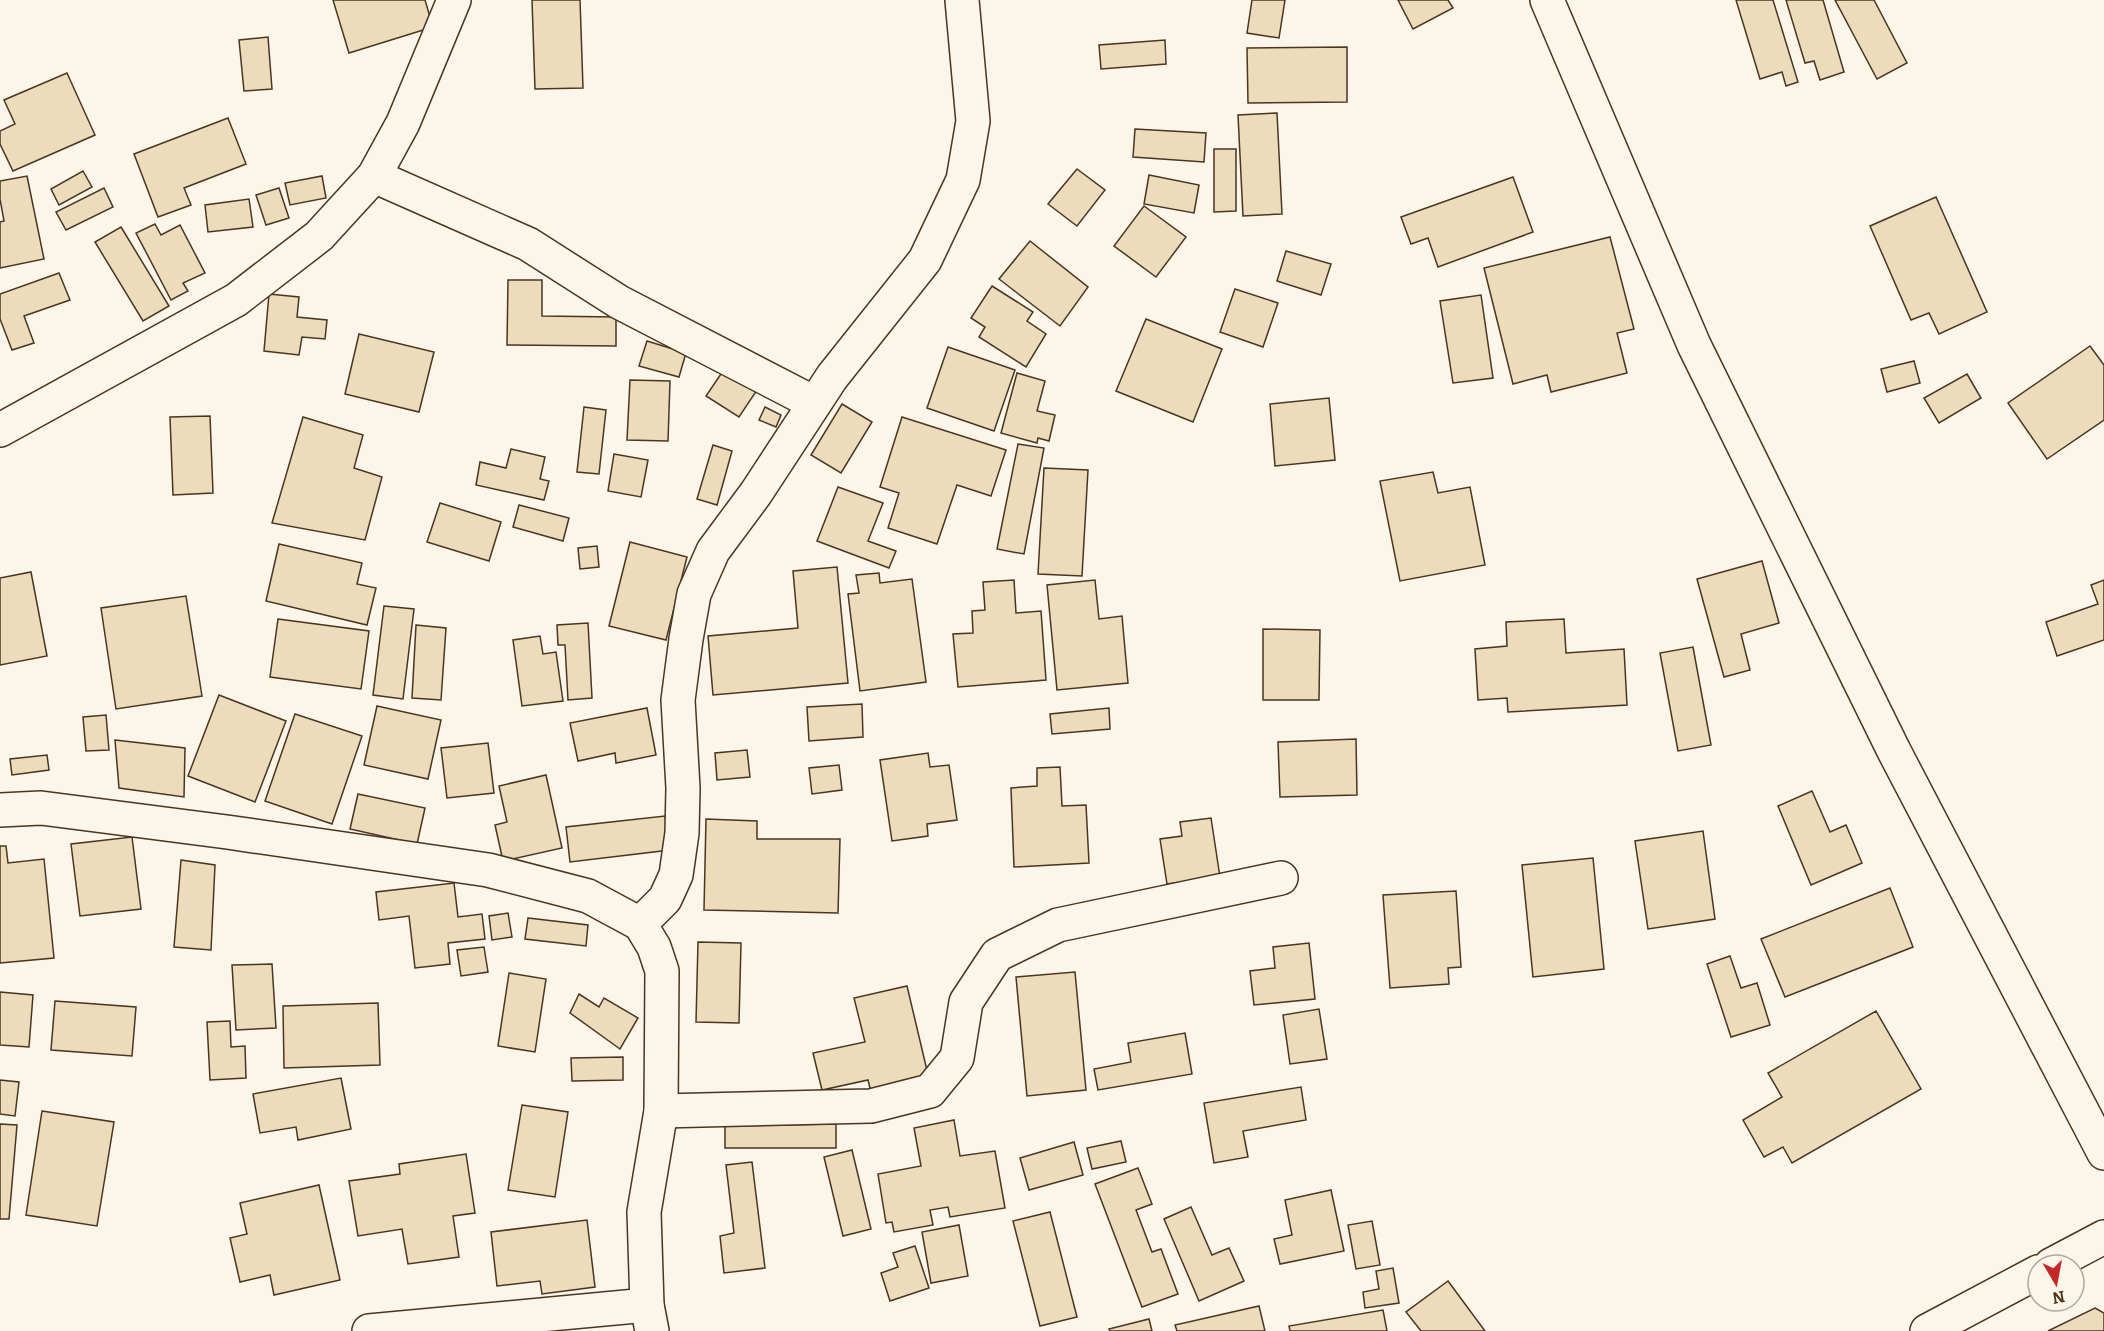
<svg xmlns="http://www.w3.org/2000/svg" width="2104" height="1331" viewBox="0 0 2104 1331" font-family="Bitter,serif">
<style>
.building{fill:#ecdcbc;stroke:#4a3520;stroke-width:1.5}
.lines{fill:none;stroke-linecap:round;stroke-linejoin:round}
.street-casing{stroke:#4a3520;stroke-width:36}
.secondary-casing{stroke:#4a3520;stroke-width:36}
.street{stroke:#fbf6e9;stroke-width:33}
.secondary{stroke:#fbf6e9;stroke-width:33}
</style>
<rect width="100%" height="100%" fill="#fbf6e9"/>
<!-- building -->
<g class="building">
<polygon points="333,0 425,0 433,27 349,53"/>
<polygon points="532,0 580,0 583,88 535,89"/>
<polygon points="1252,0 1285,0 1279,38 1247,33"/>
<polygon points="1398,0 1448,0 1453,8 1413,29"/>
<polygon points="1736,0 1773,0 1798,82 1786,86 1782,72 1760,79"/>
<polygon points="1786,0 1823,0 1844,72 1820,80 1814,61 1805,63"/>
<polygon points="1835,0 1874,0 1907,63 1877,79"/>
<polygon points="268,37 272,89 244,91 239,40"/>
<polygon points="1165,40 1166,64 1101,69 1099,45"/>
<polygon points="1347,47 1347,102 1248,103 1247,48"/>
<polygon points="67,73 95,135 13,171 0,144 0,131 15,124 4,100"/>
<polygon points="1277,113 1282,214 1243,216 1238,115"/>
<polygon points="228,118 246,164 184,188 191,205 158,217 134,154"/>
<polygon points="1135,129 1206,133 1204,162 1133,157"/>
<polygon points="1214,149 1236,149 1236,211 1214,212"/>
<polygon points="1077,169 1105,190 1077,226 1048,204"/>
<polygon points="83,171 92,187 59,205 51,189"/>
<polygon points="1149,175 1199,185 1194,213 1144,204"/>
<polygon points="27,176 44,259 0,268 0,222 4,221 0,199 0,181"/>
<polygon points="322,176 326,198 290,205 285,183"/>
<polygon points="1513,177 1533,232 1438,267 1428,238 1411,244 1401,217"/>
<polygon points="104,188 113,207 66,230 56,212"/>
<polygon points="279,188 289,218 266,225 256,195"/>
<polygon points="1936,197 1987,312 1939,334 1929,313 1911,320 1870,226"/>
<polygon points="249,199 253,227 208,232 205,205"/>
<polygon points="1144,206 1186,237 1156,277 1114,246"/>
<polygon points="155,224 161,235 180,225 205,273 183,283 188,291 171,300 136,233"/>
<polygon points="121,227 169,306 143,321 95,242"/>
<polygon points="1610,237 1634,329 1617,333 1627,373 1551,392 1547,375 1513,384 1484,268"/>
<polygon points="1030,241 1088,287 1060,326 999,279"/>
<polygon points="1286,251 1331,264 1321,295 1277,281"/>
<polygon points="59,273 70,300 24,316 34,343 12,350 0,319 0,294"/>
<polygon points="508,280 542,280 542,316 616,317 616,346 507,345"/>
<polygon points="992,286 1033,312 1027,321 1046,334 1026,367 979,337 985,327 971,318"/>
<polygon points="1235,289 1278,303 1263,347 1220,332"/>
<polygon points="269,294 299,297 297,317 327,320 325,339 302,337 299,355 264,351"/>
<polygon points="1481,295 1493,378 1453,383 1440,301"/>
<polygon points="1146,319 1222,349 1193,422 1116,391"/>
<polygon points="359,334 434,352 419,412 345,394"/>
<polygon points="647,341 686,353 679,377 639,366"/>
<polygon points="2090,346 2104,365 2104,420 2047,459 2008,403"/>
<polygon points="948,347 1015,370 994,431 927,408"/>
<polygon points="1914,361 1920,383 1887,392 1881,369"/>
<polygon points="727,365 759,387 739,417 706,396"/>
<polygon points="1017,373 1045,381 1037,411 1055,415 1049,441 1038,438 1037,443 1001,433"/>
<polygon points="1967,374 1981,398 1939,423 1924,398"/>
<polygon points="630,380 670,381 668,441 627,440"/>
<polygon points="1329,398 1335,460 1275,466 1270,404"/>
<polygon points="842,404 872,422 841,473 811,455"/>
<polygon points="584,407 606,410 599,474 577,472"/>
<polygon points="765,407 781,415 776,427 759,420"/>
<polygon points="210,416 213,493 173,495 170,417"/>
<polygon points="303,417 363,435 354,468 382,477 365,540 272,523"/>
<polygon points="902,417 1006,450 991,496 957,485 937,544 888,528 899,493 880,487"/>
<polygon points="1018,444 1044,448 1024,554 997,549"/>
<polygon points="713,445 732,451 717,505 697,499"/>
<polygon points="511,449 545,457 540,479 549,481 544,500 476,485 480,462 506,468"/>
<polygon points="614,454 648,460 641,497 608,491"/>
<polygon points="1044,468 1088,470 1082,576 1038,574"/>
<polygon points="1433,472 1438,493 1470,487 1485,565 1400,581 1380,481"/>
<polygon points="838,487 883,503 868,541 896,551 889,568 817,541"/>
<polygon points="440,503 501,522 489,561 427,542"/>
<polygon points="519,505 569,518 563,541 513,527"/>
<polygon points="630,542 687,557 666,640 609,626"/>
<polygon points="279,544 362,563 357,584 376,588 367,625 266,601"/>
<polygon points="597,546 599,567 580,569 578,548"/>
<polygon points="1762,561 1779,623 1741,634 1750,670 1724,677 1697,579"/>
<polygon points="837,567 848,683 713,695 708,636 798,628 793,571"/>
<polygon points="31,572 47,656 0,665 0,578"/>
<polygon points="879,573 880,583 912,579 926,682 860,691 848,594 859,593 856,575"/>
<polygon points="1014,580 1016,613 1041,611 1046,680 958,687 953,634 973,633 972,611 985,610 983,582"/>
<polygon points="1095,580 1099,619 1122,616 1128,683 1057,690 1047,585"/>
<polygon points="2104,580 2104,640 2057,656 2046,622 2098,604 2091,585"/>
<polygon points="186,596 202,696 116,709 101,608"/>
<polygon points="384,606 414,609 403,699 373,695"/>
<polygon points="278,619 369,631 361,689 270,677"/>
<polygon points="1564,619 1566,653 1624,649 1627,705 1508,712 1507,698 1478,700 1475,649 1507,646 1506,622"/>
<polygon points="588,623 592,698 568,700 565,645 558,645 557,625"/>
<polygon points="416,625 446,628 441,700 412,698"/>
<polygon points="1263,629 1320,630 1319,700 1263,700"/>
<polygon points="540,636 543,654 556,652 563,701 522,706 513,640"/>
<polygon points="1693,647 1711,745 1678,751 1660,653"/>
<polygon points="219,695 286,721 255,802 188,776"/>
<polygon points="862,704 863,737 809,741 807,707"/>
<polygon points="377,706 441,720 428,779 364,765"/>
<polygon points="647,708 656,755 616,763 615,753 578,761 570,723"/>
<polygon points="1109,708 1110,729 1052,734 1050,714"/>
<polygon points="295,714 362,736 332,824 265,801"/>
<polygon points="106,715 109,750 86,751 83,717"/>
<polygon points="1356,739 1357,795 1280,797 1278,742"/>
<polygon points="115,740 185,748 184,797 119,788"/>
<polygon points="488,743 494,793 447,798 441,748"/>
<polygon points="747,750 750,777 717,780 715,753"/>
<polygon points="928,753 930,767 949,765 957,820 927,824 928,836 892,841 880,760"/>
<polygon points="47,755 49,770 12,775 10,759"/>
<polygon points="839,765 842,790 812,794 809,768"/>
<polygon points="1060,767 1062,806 1086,805 1089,863 1014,867 1011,788 1037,786 1037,768"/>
<polygon points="546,775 562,848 503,861 495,825 507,822 499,786"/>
<polygon points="1812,791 1830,832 1846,825 1862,863 1811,885 1778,806"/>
<polygon points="358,794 425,808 417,844 350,829"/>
<polygon points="665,816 670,850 570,862 566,827"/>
<polygon points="1211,818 1220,877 1167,884 1160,839 1182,836 1180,822"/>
<polygon points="706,819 757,821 757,839 840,839 838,913 704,910"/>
<polygon points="1703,831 1715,919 1648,929 1635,841"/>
<polygon points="132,837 141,909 80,916 71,844"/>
<polygon points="0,846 6,846 8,863 44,859 54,958 0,963"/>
<polygon points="1593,858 1604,969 1533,977 1522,865"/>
<polygon points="181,860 215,865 211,950 174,947"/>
<polygon points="454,883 458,917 482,914 485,939 448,943 450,964 415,968 409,916 379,920 376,892"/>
<polygon points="1890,888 1913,947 1785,997 1761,939"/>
<polygon points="1456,891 1461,967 1448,968 1449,984 1390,988 1383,895"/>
<polygon points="508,913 512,937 492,940 489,916"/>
<polygon points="528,918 588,925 586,946 525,939"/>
<polygon points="698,942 741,943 739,1023 696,1022"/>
<polygon points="1309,943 1315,999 1254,1005 1250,971 1275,968 1273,947"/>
<polygon points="484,947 488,972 461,976 457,950"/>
<polygon points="1730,956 1741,988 1757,983 1770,1025 1731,1037 1707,964"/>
<polygon points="272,964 276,1028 236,1030 232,965"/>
<polygon points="1075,972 1086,1090 1027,1096 1016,977"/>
<polygon points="509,973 546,979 535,1052 498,1046"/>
<polygon points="907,986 930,1083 872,1096 868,1080 822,1090 813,1053 865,1042 854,998"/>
<polygon points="0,992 33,995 29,1047 0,1045"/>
<polygon points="579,994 599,1007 604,998 638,1018 620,1049 570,1013"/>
<polygon points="55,1001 136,1007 132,1056 51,1050"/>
<polygon points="378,1003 380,1065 284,1068 283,1006"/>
<polygon points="1319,1009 1327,1059 1290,1064 1283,1015"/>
<polygon points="1876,1011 1921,1089 1792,1163 1783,1147 1764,1157 1743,1120 1782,1097 1768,1073"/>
<polygon points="230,1021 231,1047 245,1046 246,1078 210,1080 207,1022"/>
<polygon points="1185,1033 1192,1074 1098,1090 1094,1069 1131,1062 1128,1043"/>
<polygon points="623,1057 623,1080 572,1081 571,1058"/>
<polygon points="341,1078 351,1129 298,1140 296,1127 260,1133 253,1094"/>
<polygon points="0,1080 19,1082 15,1116 0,1114"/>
<polygon points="1301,1087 1306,1120 1243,1131 1248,1157 1214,1163 1204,1103"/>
<polygon points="522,1105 568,1112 555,1197 508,1190"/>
<polygon points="42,1111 114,1122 97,1226 26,1215"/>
<polygon points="954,1120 960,1156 995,1151 1005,1208 950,1217 948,1207 930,1210 933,1225 894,1232 892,1222 886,1223 878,1174 921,1166 914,1128"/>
<polygon points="0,1124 17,1125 9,1219 0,1219"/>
<polygon points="836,1124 836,1148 725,1148 725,1126"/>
<polygon points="1121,1141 1126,1162 1092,1169 1087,1148"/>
<polygon points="1074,1142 1083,1175 1029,1190 1020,1158"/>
<polygon points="852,1150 871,1229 843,1236 824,1157"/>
<polygon points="466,1154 475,1213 453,1216 459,1257 408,1264 402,1229 358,1236 349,1181 400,1174 399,1164"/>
<polygon points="752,1162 765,1268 724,1273 720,1236 734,1233 726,1165"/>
<polygon points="1138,1168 1152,1204 1136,1210 1152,1252 1161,1249 1178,1294 1142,1307 1095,1184"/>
<polygon points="319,1185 340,1280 274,1295 270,1275 240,1282 230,1238 247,1234 240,1203"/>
<polygon points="1331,1190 1344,1251 1280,1264 1274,1239 1292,1235 1285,1200"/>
<polygon points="1191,1207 1212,1255 1229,1248 1244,1281 1199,1301 1164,1219"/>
<polygon points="1050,1212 1077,1317 1040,1326 1013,1221"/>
<polygon points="587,1220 595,1287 542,1294 540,1281 497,1286 491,1232"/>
<polygon points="1372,1221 1380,1265 1356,1269 1348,1225"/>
<polygon points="959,1225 968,1276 931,1283 922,1232"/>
<polygon points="915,1246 929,1288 890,1301 881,1273 898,1267 893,1253"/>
<polygon points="1393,1268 1399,1303 1365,1308 1363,1292 1379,1289 1376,1271"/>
<polygon points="1448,1281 1485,1331 1421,1331 1406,1312"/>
<polygon points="1259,1306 1265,1331 1177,1331 1175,1325"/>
<polygon points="2095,1308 2104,1313 2104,1331 2048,1331"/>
<polygon points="1383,1310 1387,1331 1290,1331 1289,1326"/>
<polygon points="1149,1319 1152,1331 1110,1331 1109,1329"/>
</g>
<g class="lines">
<defs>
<g id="street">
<polyline points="374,176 528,244 619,302 814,403"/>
<polyline points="0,430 236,300 319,236 374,176 403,123 454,0"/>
<polyline points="0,810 41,808 227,832 488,870 588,896 640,924 654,947 662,971 661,1111 644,1212 647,1305 652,1331"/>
<polyline points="640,924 665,899 676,875 682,833 683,788 678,700 686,639 694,594 713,551 756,493 832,377 925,260 963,180 973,121 962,0"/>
<polyline points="661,1111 871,1106 930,1091 957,1058 966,1002 997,955 1058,925 1281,878"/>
<polyline points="2051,1265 2104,1237"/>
<polyline points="369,1331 647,1305"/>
<polyline points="1927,1331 2038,1272"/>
</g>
<polyline id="secondary" points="1547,0 1694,345 1894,751 2104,1153"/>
</defs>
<!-- street casing -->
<use href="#street" class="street-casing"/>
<!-- secondary casing -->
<use href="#secondary" class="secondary-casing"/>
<!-- street -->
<use href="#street" class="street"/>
<!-- secondary -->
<use href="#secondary" class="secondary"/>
</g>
<!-- north arrow -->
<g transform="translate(2056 1283) rotate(170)"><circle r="28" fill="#fbf6e9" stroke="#b4a999" stroke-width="1.5"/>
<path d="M0-4.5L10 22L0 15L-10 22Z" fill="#c62828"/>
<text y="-9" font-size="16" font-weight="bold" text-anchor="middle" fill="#4a3520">N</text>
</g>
</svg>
